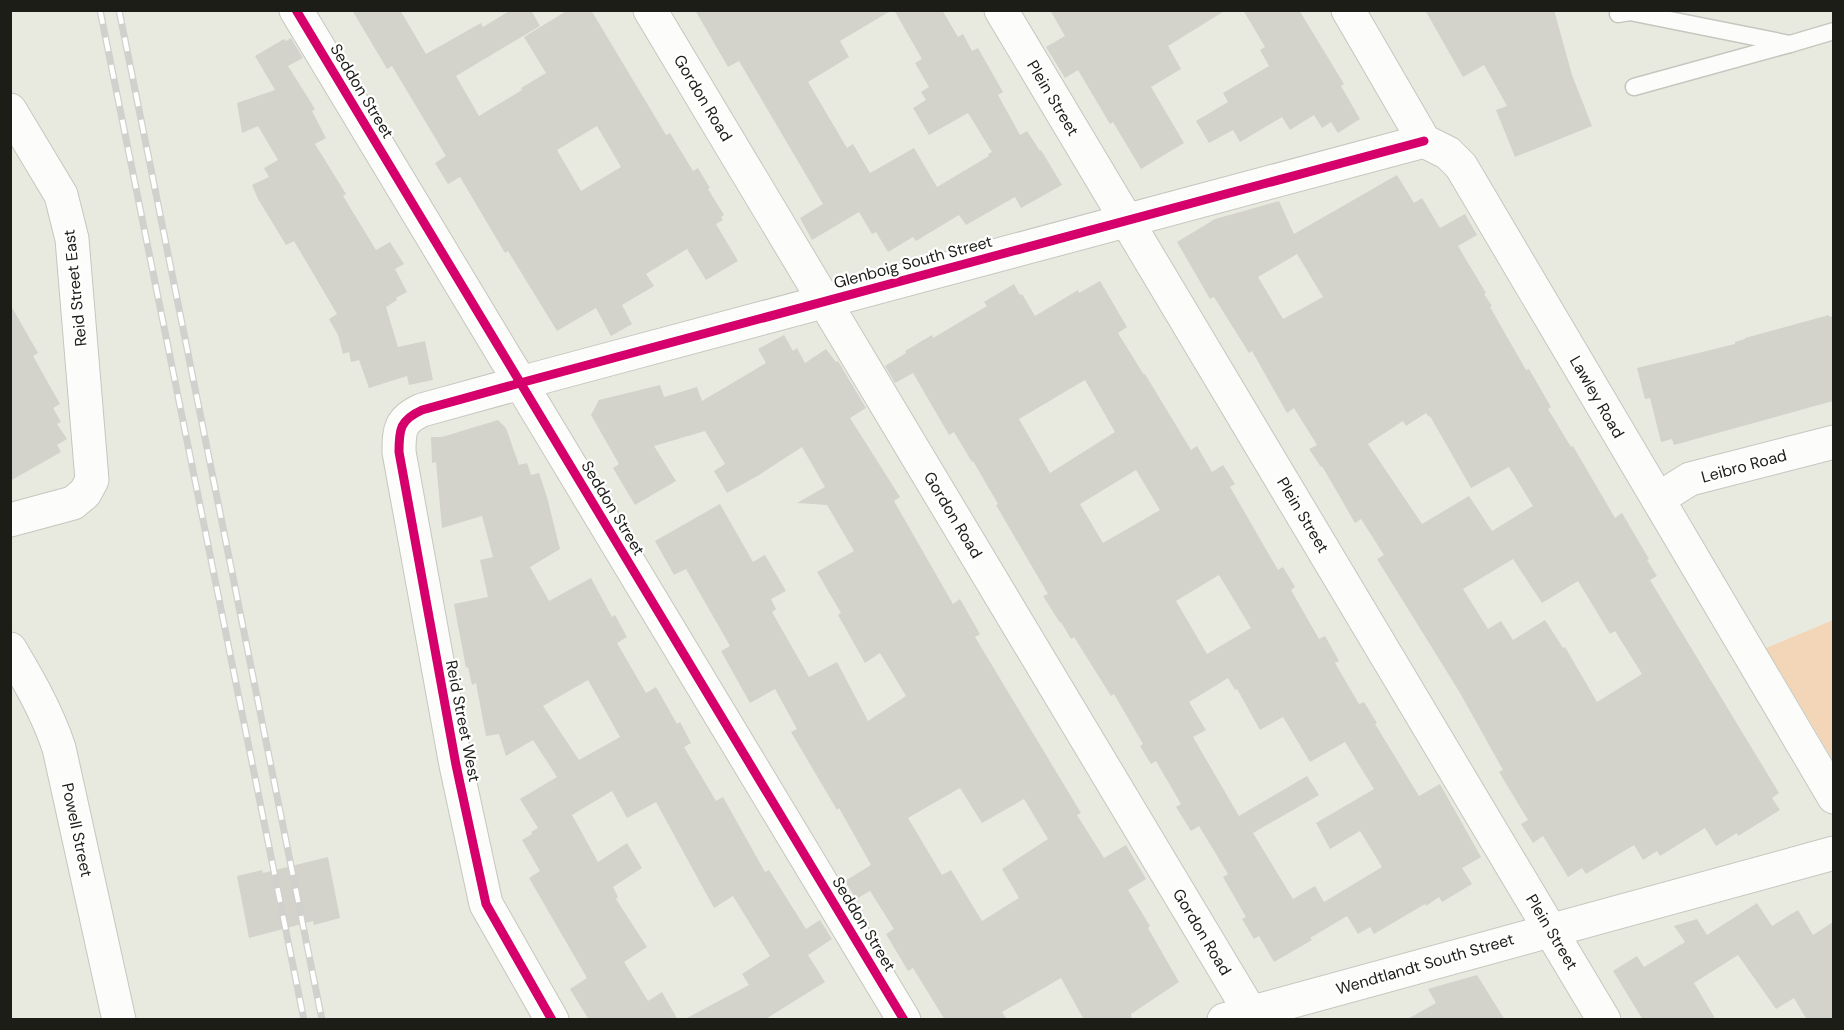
<svg xmlns="http://www.w3.org/2000/svg" width="1844" height="1030" viewBox="0 0 1844 1030" font-family="'DM Sans',sans-serif">
<style>
.green{fill:#f3d6b8}
.building{fill:#d3d2cb;fill-rule:evenodd}
.lines{fill:none;stroke-linecap:round;stroke-linejoin:round}
.lane-casing{stroke:#c5c7bf;stroke-width:19}
.street-casing{stroke:#c5c7bf;stroke-width:35}
.lane{stroke:#fcfcfa;stroke-width:16}
.street{stroke:#fcfcfa;stroke-width:33}
.rail-casing{stroke:#d0d0cd;stroke-width:7}
.rail{stroke:#fff;stroke-width:4.5;stroke-dasharray:14;stroke-linecap:butt}
.cycleway-casing{stroke:#fff;stroke-width:13}
.cycleway{stroke:#d6006c;stroke-width:9}
.labels{text-anchor:middle;dominant-baseline:central;stroke-width:4.5;stroke-linejoin:round;paint-order:stroke}
.street-label{font-size:16px;fill:#1c1d17;stroke:#fff}
</style>
<rect width="100%" height="100%" fill="#e8eae0"/>
<!-- green -->
<polygon class="green" points="1833,620 1833,760 1766,648"/>
<!-- building -->
<g class="building">
<path d="M352,10H400L426,54L481,23L483,27L511,10H531L540,26L456,76L479,116L522,90L521,88L546,73L524,37L568,10H591L666,135L670,133L693,171L698,168L710,188L708,189L724,215L721,217L723,220L716,224L738,261L706,280L687,249L646,274L654,286L622,305L632,324L611,336L596,308L557,331L508,251L505,253L460,177L448,184L435,163L446,156L392,66L387,69ZM597,126L621,167L581,191L557,150Z"/>
<polygon points="695,10 892,10 840,41 849,57 808,82 847,148 853,144 870,173 914,148 937,187 989,156 988,154 992,152 968,113 929,135 913,108 926,100 921,92 929,87 915,63 922,59 894,10 942,10 958,37 963,34 972,51 978,48 1003,92 998,95 1020,135 1027,131 1040,151 1041,150 1062,185 1021,208 1015,197 966,225 959,215 916,241 913,237 888,252 876,232 872,234 859,212 812,240 800,218 823,204 739,61 728,67"/>
<polygon points="1050,10 1226,10 1168,46 1181,69 1151,87 1184,143 1141,169 1113,122 1110,124 1078,70 1065,78 1046,47 1065,36"/>
<polygon points="1243,10 1299,10 1344,84 1341,86 1360,119 1338,133 1331,122 1322,128 1314,115 1290,130 1282,117 1240,142 1233,130 1209,143 1196,121 1228,102 1223,93 1269,66 1260,50 1265,47"/>
<polygon points="1425,10 1554,10 1572,75 1592,126 1515,157 1496,110 1507,106 1484,65 1463,77"/>
<polygon points="291,38 303,58 288,66 315,109 312,111 326,138 315,144 346,194 343,196 376,250 390,242 404,264 395,269 407,292 396,298 397,300 386,307 398,347 425,341 433,380 409,385 407,376 369,388 359,360 351,362 349,352 343,354 338,335 329,319 337,314 294,241 286,245 258,199 252,185 269,177 264,168 278,160 258,126 242,133 237,103 275,90 255,56 284,39 286,41"/>
<path d="M1397,175L1414,203L1422,198L1440,228L1465,214L1477,235L1458,246L1486,293L1484,294L1492,306L1490,307L1526,370L1529,369L1551,407L1548,409L1571,447L1573,446L1615,518L1622,513L1649,559L1647,560L1657,576L1650,580L1779,793L1772,798L1780,810L1738,836L1737,833L1716,846L1705,828L1660,856L1657,851L1643,860L1634,845L1586,874L1582,868L1568,877L1543,836L1533,843L1521,824L1528,820L1499,772L1503,770L1460,693L1377,559L1384,555L1361,519L1355,523L1322,466L1321,467L1309,449L1317,445L1294,408L1287,413L1252,351L1249,353L1214,297L1210,299L1177,242L1215,219L1279,201L1294,234ZM1297,254L1323,297L1283,319L1258,277ZM1426,413L1429,417L1430,416L1471,488L1509,467L1533,506L1492,531L1469,496L1422,524L1368,444L1403,421L1406,426ZM1513,559L1542,603L1578,581L1610,634L1615,631L1642,674L1597,702L1565,647L1563,648L1545,620L1513,640L1501,621L1488,629L1463,589Z"/>
<path d="M1100,281L1127,327L1118,333L1144,375L1145,374L1191,450L1197,446L1212,472L1223,465L1235,484L1230,487L1278,570L1283,567L1295,587L1291,590L1319,639L1325,636L1339,661L1335,663L1359,704L1364,702L1377,723L1375,724L1419,796L1440,784L1481,857L1462,868L1472,884L1442,902L1439,897L1426,906L1425,904L1374,934L1370,927L1358,934L1347,916L1310,938L1312,940L1274,962L1259,936L1254,939L1242,919L1246,917L1223,877L1228,874L1199,826L1191,831L1176,807L1181,804L1156,761L1151,764L1140,746L1143,744L1114,694L1111,696L1074,637L1071,639L1061,622L1060,623L1043,596L1048,594L996,505L998,504L973,461L972,462L954,432L949,435L913,373L895,383L885,366L906,353L905,351L932,335L933,338L987,306L984,302L1014,284L1020,295L1022,294L1035,316L1078,290L1079,293ZM1085,380L1115,432L1050,473L1019,419ZM1136,470L1160,510L1103,543L1080,504ZM1219,575L1251,628L1207,654L1176,601ZM1228,678L1235,690L1237,689L1260,730L1283,717L1310,762L1345,742L1374,789L1316,823L1330,849L1360,831L1382,867L1324,902L1315,886L1293,899L1253,833L1319,795L1307,776L1239,816L1193,737L1206,730L1189,702Z"/>
<polygon points="10,304 38,353 33,356 60,404 53,408 61,422 57,424 67,439 57,445 61,452 10,481"/>
<polygon points="1829,315 1829,317 1833,316 1833,401 1674,445 1672,439 1661,442 1650,398 1645,399 1637,368 1735,344 1735,342 1745,339 1745,338"/>
<path d="M784,335L793,351L797,348L805,363L826,349L836,362L838,361L866,408L850,418L900,497L894,501L953,604L960,599L980,634L975,637L1081,813L1077,815L1104,858L1126,845L1146,879L1128,890L1150,926L1148,928L1179,982L1131,1014L1132,1020H1084L1061,978L1002,1012L1007,1020H945L913,968L908,971L886,934L894,929L870,891L856,899L845,881L871,865L839,808L837,810L791,732L797,729L775,689L750,703L721,651L730,646L686,569L674,575L655,541L720,504L753,562L765,555L786,591L771,599L776,609L772,612L809,677L837,662L868,721L906,696L880,653L865,663L838,615L841,613L817,572L854,551L827,505L797,503L825,487L802,447L759,475L727,493L714,471L725,464L705,431L654,446L676,481L635,505L613,468L619,464L591,415L599,400L660,385L664,397L697,387L702,401L766,363L758,349ZM960,788L982,823L1024,799L1048,839L1002,869L1019,898L982,921L951,870L942,875L908,818Z"/>
<path d="M498,420L506,428L519,465L527,463L531,475L539,473L547,497L560,549L530,567L549,601L591,578L612,617L615,615L627,637L617,643L646,693L656,687L677,724L680,722L691,743L684,747L716,801L723,797L765,872L769,870L806,929L820,920L832,939L808,955L825,982L764,1020H683L749,985L742,974L770,956L733,896L714,908L656,802L627,818L612,791L572,815L598,862L627,843L642,868L613,887L618,897L616,899L647,947L624,962L648,1001L662,992L678,1020H589L570,989L587,978L529,878L540,871L522,840L532,834L531,832L538,828L520,799L557,777L533,740L506,756L499,734L486,736L476,683L472,685L468,667L466,668L454,604L488,597L480,560L493,557L482,516L442,528L436,462L432,463L431,437H442ZM588,680L620,737L579,760L543,706Z"/>
<polygon points="328,857 340,918 314,925 313,921 249,938 237,876 262,870 263,873"/>
<polygon points="1757,903 1772,926 1798,910 1813,935 1833,922 1833,1020 1807,1020 1794,998 1776,1009 1738,955 1694,983 1716,1020 1643,1020 1613,971 1637,956 1644,967 1685,942 1674,926 1697,919 1707,935"/>
<polygon points="1477,975 1505,1020 1406,1020 1436,1003 1428,989"/>
</g>
<g class="lines">
<defs>
<g id="lane">
<polyline points="1618,14 1630,12 1790,44 1634,87"/>
<polyline points="1790,44 1834,31"/>
</g>
<g id="street">
<polyline points="296,10 904,1020"/>
<polyline points="650,10 1255,1020"/>
<polyline points="1001,10 1604,1020"/>
<polyline points="1348,10 1424,141 1448,153 1461,166 1834,797"/>
<polyline points="10,110 61,195 72,239 92,480 85,493 73,503 10,520"/>
<polyline points="1658,499 1690,479 1834,442"/>
<path d="M10,649C29,681 47,712 59,748L119,1020"/>
<path d="M552,1020L486,904L456,765L399,452C399,429 400,420 422,410L520,383L1424,141"/>
<polyline points="1224,1020 1834,853"/>
</g>
</defs>
<!-- lane casing -->
<use href="#lane" class="lane-casing"/>
<!-- street casing -->
<use href="#street" class="street-casing"/>
<!-- lane -->
<use href="#lane" class="lane"/>
<!-- street -->
<use href="#street" class="street"/>
<defs>
<g id="rail">
<polyline points="100,10 304,1020"/>
<polyline points="119,10 322,1020"/>
</g>
</defs>
<!-- rail casing -->
<use href="#rail" class="rail-casing"/>
<!-- rail -->
<use href="#rail" class="rail"/>
<defs>
<g id="cycleway">
<polyline points="296,10 904,1020"/>
<path d="M552,1020L486,904L456,765L399,452C399,429 400,420 422,410L520,383L1424,141"/>
</g>
</defs>
<!-- cycleway casing -->
<use href="#cycleway" class="cycleway-casing"/>
<!-- cycleway -->
<use href="#cycleway" class="cycleway"/>
</g>
<g class="labels">
<!-- street labels -->
<g class="street-label">
<text transform="translate(362 91) rotate(59)">Seddon Street</text>
<text transform="translate(703 98) rotate(59)">Gordon Road</text>
<text transform="translate(1053 98) rotate(59)">Plein Street</text>
<text transform="translate(913 262) rotate(-15)">Glenboig South Street</text>
<text transform="translate(75 288) rotate(-96)">Reid Street East</text>
<text transform="translate(1597 397) rotate(60)">Lawley Road</text>
<text transform="translate(1744 466) rotate(-15)">Leibro Road</text>
<text transform="translate(613 508) rotate(59)">Seddon Street</text>
<text transform="translate(953 515) rotate(59)">Gordon Road</text>
<text transform="translate(1303 515) rotate(59)">Plein Street</text>
<text transform="translate(463 721) rotate(79)">Reid Street West</text>
<text transform="translate(77 830) rotate(78)">Powell Street</text>
<text transform="translate(864 924) rotate(59)">Seddon Street</text>
<text transform="translate(1202 932) rotate(59)">Gordon Road</text>
<text transform="translate(1552 932) rotate(59)">Plein Street</text>
<text transform="translate(1425 964) rotate(-16)">Wendtlandt South Street</text>
</g>
</g>
<!-- border -->
<rect width="1844" height="1030" fill="none" stroke="#1c1d17" stroke-width="24"/>
</svg>
